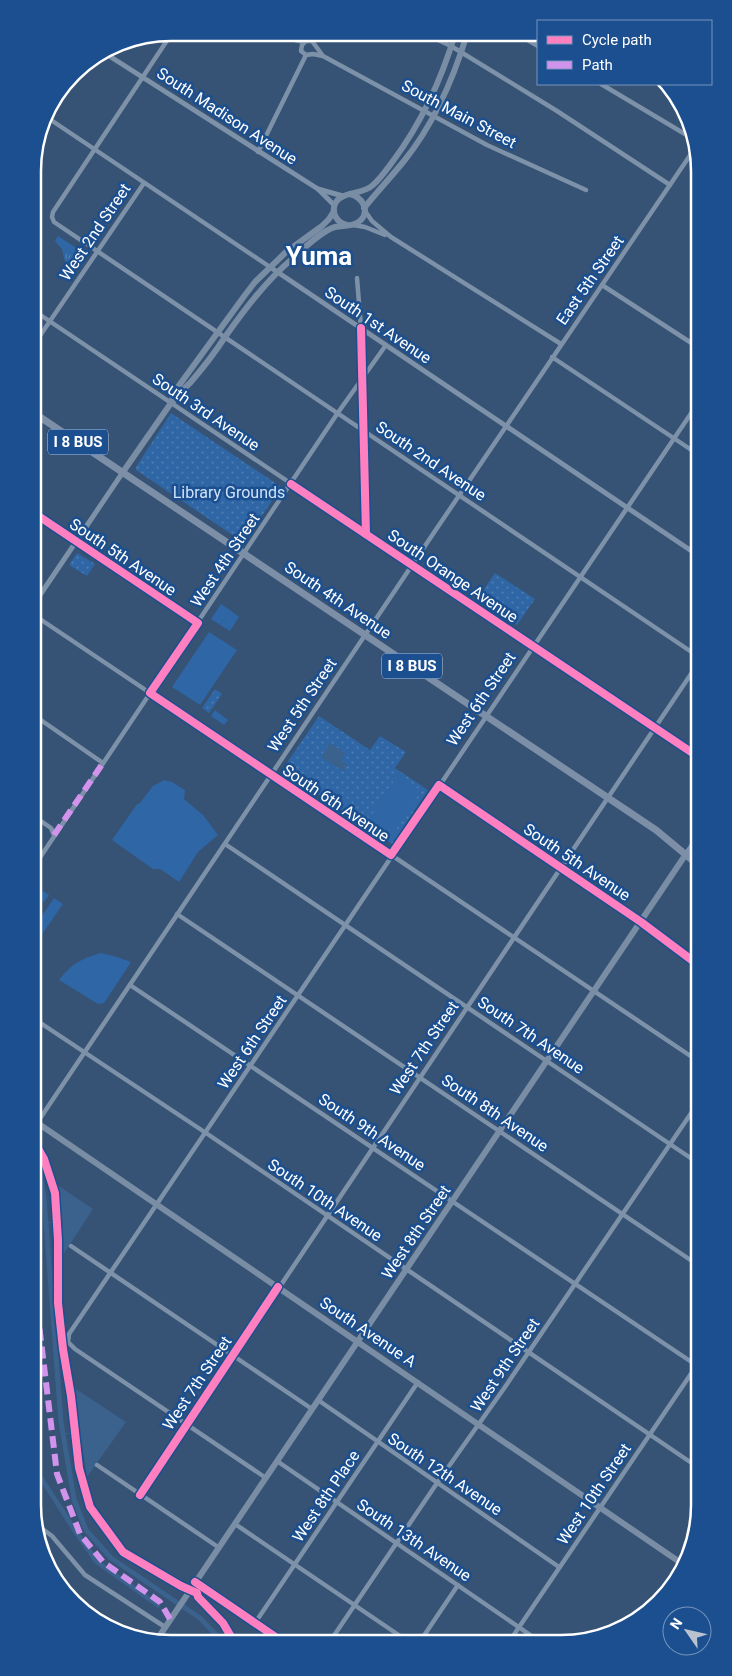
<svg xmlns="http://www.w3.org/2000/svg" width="732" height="1676" viewBox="0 0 732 1676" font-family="Roboto,sans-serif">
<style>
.grass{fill:url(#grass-tufts)}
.park{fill:url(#park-dots)}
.pitch{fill:#2f66a5}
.water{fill:#3b618d}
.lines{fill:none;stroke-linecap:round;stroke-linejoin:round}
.stream{stroke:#3b618d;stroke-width:1}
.canal{stroke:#3b618d;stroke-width:5}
.minor{stroke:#7d92a8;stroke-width:4.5}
.tertiary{stroke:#7d92a8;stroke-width:5}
.secondary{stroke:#798da4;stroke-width:6}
.primary{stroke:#7d8ea7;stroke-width:7}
.quiet{stroke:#d193ec;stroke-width:6;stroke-dasharray:12 6;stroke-linecap:butt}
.cycleway-casing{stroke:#1b4f8f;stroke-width:11}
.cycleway{stroke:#ff80c0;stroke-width:8}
.labels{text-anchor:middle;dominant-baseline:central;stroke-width:5;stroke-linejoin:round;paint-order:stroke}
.shield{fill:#1b4f8f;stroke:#bbcadd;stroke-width:1}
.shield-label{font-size:15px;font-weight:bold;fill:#fff}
.street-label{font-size:16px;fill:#fff;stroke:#1b4f8f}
.park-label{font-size:16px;fill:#cfe3fa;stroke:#1b4f8f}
.town-label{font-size:26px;font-weight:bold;fill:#fff;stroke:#1b4f8f}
.rim{fill:none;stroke:#fff;stroke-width:2.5}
</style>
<defs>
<pattern id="grass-tufts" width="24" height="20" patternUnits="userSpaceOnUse" patternTransform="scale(1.25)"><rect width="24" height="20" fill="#2f66a5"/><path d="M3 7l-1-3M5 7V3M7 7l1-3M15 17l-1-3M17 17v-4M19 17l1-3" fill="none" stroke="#4e7db2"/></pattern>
<pattern id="park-dots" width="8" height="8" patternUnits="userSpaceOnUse" patternTransform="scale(1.25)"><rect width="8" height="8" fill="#2f66a5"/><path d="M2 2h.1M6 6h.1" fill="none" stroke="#4e7db2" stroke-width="1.8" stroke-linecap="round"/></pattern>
</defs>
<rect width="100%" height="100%" fill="#365274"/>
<!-- grass -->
<polygon class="grass" points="58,236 84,253 74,268 65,262 62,249 55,241"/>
<!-- park -->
<g class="park">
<polygon points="171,413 280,486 280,489 245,541 243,542 136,470 136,467"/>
<polygon points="77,553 95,564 87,576 69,565"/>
<polygon points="495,573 535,599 517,625 478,598"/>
<polygon points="215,689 222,694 209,713 202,708"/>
<polygon points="319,716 370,750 380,736 406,752 395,768 428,790 392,844 282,770"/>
</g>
<!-- pitch -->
<g class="pitch">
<polygon points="221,604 230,610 220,625 211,619"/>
<polygon points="230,610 239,617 230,631 220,625"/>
<polygon points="209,632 237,650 200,705 172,687"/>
<polygon points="215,710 228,720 224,725 211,716"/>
<polygon points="398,775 421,791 391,837 367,822"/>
<polygon points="164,780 172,782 185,790 184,799 203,815 218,835 198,852 179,882 160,869 153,869 112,840 137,804 139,804 153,786"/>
<polygon points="35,886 49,895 44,902 35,896"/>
<polygon points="54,898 63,904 38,940 40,942 35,949 35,926"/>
<path d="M101,953L117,957L131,962L104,1003L98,1004L59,980C72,963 81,959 101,953Z"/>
</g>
<!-- water -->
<g class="water">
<polygon points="330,743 345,753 341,760 347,765 343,771 321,757"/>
<polygon points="59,1186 93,1209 63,1255 60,1206 57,1191"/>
<polygon points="73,1387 126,1422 87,1477"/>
</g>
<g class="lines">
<!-- stream -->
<g class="stream">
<polyline points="46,1223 61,1221"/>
<polyline points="63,1434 80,1432"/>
</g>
<!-- canal -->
<g class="canal">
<polyline points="36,1162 38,1163 44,1197 61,1422 74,1499 86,1530 111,1558 200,1618 222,1641"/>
<polyline points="37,1417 39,1475 74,1529 97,1562 158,1605"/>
</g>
<!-- minor -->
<g class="minor">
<polyline points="172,33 53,212 52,217 54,222 696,655"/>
<polyline points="283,33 295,40 304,42"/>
<polyline points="425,34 451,46 557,111 670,185"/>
<polyline points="519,35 538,46"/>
<polyline points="312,41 316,33"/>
<polyline points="323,56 312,41 306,41 302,45 301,51 306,55 313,54 323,56 487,145 586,190"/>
<polyline points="601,84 695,140"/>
<polyline points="45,116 270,267"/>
<polyline points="258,152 306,55"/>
<polyline points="365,211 372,221 391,237 561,344"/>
<polyline points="353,225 365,227 385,235"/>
<polyline points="357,278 361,328"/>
<polyline points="602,285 696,346"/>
<polyline points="33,310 366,534"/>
<polyline points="33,346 144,183"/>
<polyline points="552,357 696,453"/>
<polyline points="34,513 198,623"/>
<polyline points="34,615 698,1061"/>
<polyline points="35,716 103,763"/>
<polyline points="439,785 641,922 697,964"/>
<polyline points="35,817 51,828 54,835"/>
<polyline points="225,844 698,1163"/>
<polyline points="35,865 337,414 386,345"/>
<polyline points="177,914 698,1265"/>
<polyline points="130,985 699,1367"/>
<polyline points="36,1020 206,1133 699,1468"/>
<polyline points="37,1123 435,531 695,148"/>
<polyline points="71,1246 312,1409"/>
<polyline points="318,1400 559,1567"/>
<polyline points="277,1461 536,1639"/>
<polyline points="97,1465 218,1547"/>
<polyline points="266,1478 75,1349 68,1342 69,1334 696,406"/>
<polyline points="140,1495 697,665"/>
<polyline points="235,1524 406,1640"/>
<polyline points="37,1525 52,1536 85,1575 165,1627"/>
<polyline points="255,1623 418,1382"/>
<polyline points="511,1639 699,1362"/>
<polyline points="331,1640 437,1483 505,1387 698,1103"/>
<polyline points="421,1640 458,1585"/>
</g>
<!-- tertiary -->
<g class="tertiary">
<polyline points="103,52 318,189 334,205"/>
<polyline points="318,189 343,196"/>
<polyline points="270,267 696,554"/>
<polyline points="361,328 366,534 697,756"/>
<polyline points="34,604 123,472"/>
<polyline points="686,854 697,838"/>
<polyline points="195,1582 280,1640"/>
</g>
<!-- secondary -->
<g class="secondary">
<path d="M364,208C377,192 391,177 404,161C434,124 453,80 467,34"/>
<path d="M347,225C337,223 330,212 336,202C343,191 363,195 373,185C381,178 387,169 393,161C422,122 441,81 455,34"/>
<path d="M172,402C179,396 183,389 190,383C203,368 214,354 225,337C245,309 266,281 292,259C303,249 321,231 335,227C344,225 354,227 361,220C370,210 362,197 350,194"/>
<polyline points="123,472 171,403 175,391 245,295 255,282 286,252 322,226 329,219 334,211"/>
<polyline points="36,1122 684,1565"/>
<polyline points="156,1641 686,854"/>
</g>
<!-- primary -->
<polyline class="primary" points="34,413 656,830 697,864"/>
<!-- quiet -->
<g class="quiet">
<polyline points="54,835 103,763"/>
<polyline points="36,1293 38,1316 57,1474 80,1534 103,1562 160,1602 170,1619"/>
</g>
<defs>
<g id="cycleway">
<polyline points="361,328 366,534"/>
<polyline points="291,484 697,756"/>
<polyline points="34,513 198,623 150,693 391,855 439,785 641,922 697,964"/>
<polyline points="36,1145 44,1159 55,1193 58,1240 58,1303 63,1349 71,1396 79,1468 90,1507 123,1552 181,1586 197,1593 198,1597 223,1623 233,1640"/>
<polyline points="140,1495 278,1287"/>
<polyline points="195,1582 280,1640"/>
</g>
</defs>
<!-- cycleway casing -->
<use href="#cycleway" class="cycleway-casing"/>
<!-- cycleway -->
<use href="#cycleway" class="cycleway"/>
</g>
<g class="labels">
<!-- shield labels -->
<g class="shield">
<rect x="48" y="429.5" width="60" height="25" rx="4"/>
<rect x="382" y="653.5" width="60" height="25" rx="4"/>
</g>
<g class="shield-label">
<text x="78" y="442">I 8 BUS</text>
<text x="412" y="666">I 8 BUS</text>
</g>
<!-- street labels -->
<g class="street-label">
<text transform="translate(459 114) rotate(28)">South Main Street</text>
<text transform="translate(227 116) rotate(33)">South Madison Avenue</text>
<text transform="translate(95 232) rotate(-56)">West 2nd Street</text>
<text transform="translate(590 280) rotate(-55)">East 5th Street</text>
<text transform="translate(378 325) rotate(34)">South 1st Avenue</text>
<text transform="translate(206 412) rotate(34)">South 3rd Avenue</text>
<text transform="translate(431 461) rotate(34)">South 2nd Avenue</text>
<text transform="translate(123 557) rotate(34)">South 5th Avenue</text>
<text transform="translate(225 560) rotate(-56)">West 4th Street</text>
<text transform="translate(453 576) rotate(34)">South Orange Avenue</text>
<text transform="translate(338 600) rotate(34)">South 4th Avenue</text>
<text transform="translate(481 699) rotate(-56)">West 6th Street</text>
<text transform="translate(302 705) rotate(-56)">West 5th Street</text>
<text transform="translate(336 803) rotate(34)">South 6th Avenue</text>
<text transform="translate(577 862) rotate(34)">South 5th Avenue</text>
<text transform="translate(531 1035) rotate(34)">South 7th Avenue</text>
<text transform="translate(252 1042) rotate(-56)">West 6th Street</text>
<text transform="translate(424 1048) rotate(-56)">West 7th Street</text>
<text transform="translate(495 1113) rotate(34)">South 8th Avenue</text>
<text transform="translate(372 1132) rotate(34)">South 9th Avenue</text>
<text transform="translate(325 1200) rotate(34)">South 10th Avenue</text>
<text transform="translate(416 1232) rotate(-56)">West 8th Street</text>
<text transform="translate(368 1332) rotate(34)">South Avenue A</text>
<text transform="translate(505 1365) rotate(-56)">West 9th Street</text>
<text transform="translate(197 1383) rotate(-56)">West 7th Street</text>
<text transform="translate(445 1474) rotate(34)">South 12th Avenue</text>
<text transform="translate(594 1494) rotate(-56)">West 10th Street</text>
<text transform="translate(326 1496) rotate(-56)">West 8th Place</text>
<text transform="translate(414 1540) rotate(34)">South 13th Avenue</text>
</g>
<!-- park labels -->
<g class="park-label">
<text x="229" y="492">Library Grounds</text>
</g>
<!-- town labels -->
<g class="town-label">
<text x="319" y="256">Yuma</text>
</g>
</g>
<!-- crop -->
<path d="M0 0H732V1676H0ZM171 41H561A130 130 0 0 1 691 171V1505A130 130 0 0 1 561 1635H171A130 130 0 0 1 41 1505V171A130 130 0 0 1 171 41Z" fill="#1b4f8f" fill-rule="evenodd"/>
<path class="rim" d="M171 41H561A130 130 0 0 1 691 171V1505A130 130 0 0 1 561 1635H171A130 130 0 0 1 41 1505V171A130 130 0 0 1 171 41Z"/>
<!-- legend -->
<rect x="537" y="20" width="175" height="65" fill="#1b4f8f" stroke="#7695bc"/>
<rect x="547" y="36" width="25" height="8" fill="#ff80c0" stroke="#7695bc"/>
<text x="582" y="45" font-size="15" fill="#ffffff">Cycle path</text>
<rect x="547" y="61" width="25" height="8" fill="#d193ec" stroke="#7695bc"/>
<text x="582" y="70" font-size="15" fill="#ffffff">Path</text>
<!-- north arrow -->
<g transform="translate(687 1631) rotate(304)"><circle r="24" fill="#1b4f8f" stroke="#7695bc"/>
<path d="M0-4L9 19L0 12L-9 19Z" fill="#b9c2ce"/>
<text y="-8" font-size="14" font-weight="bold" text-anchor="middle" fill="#ffffff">N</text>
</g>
</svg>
